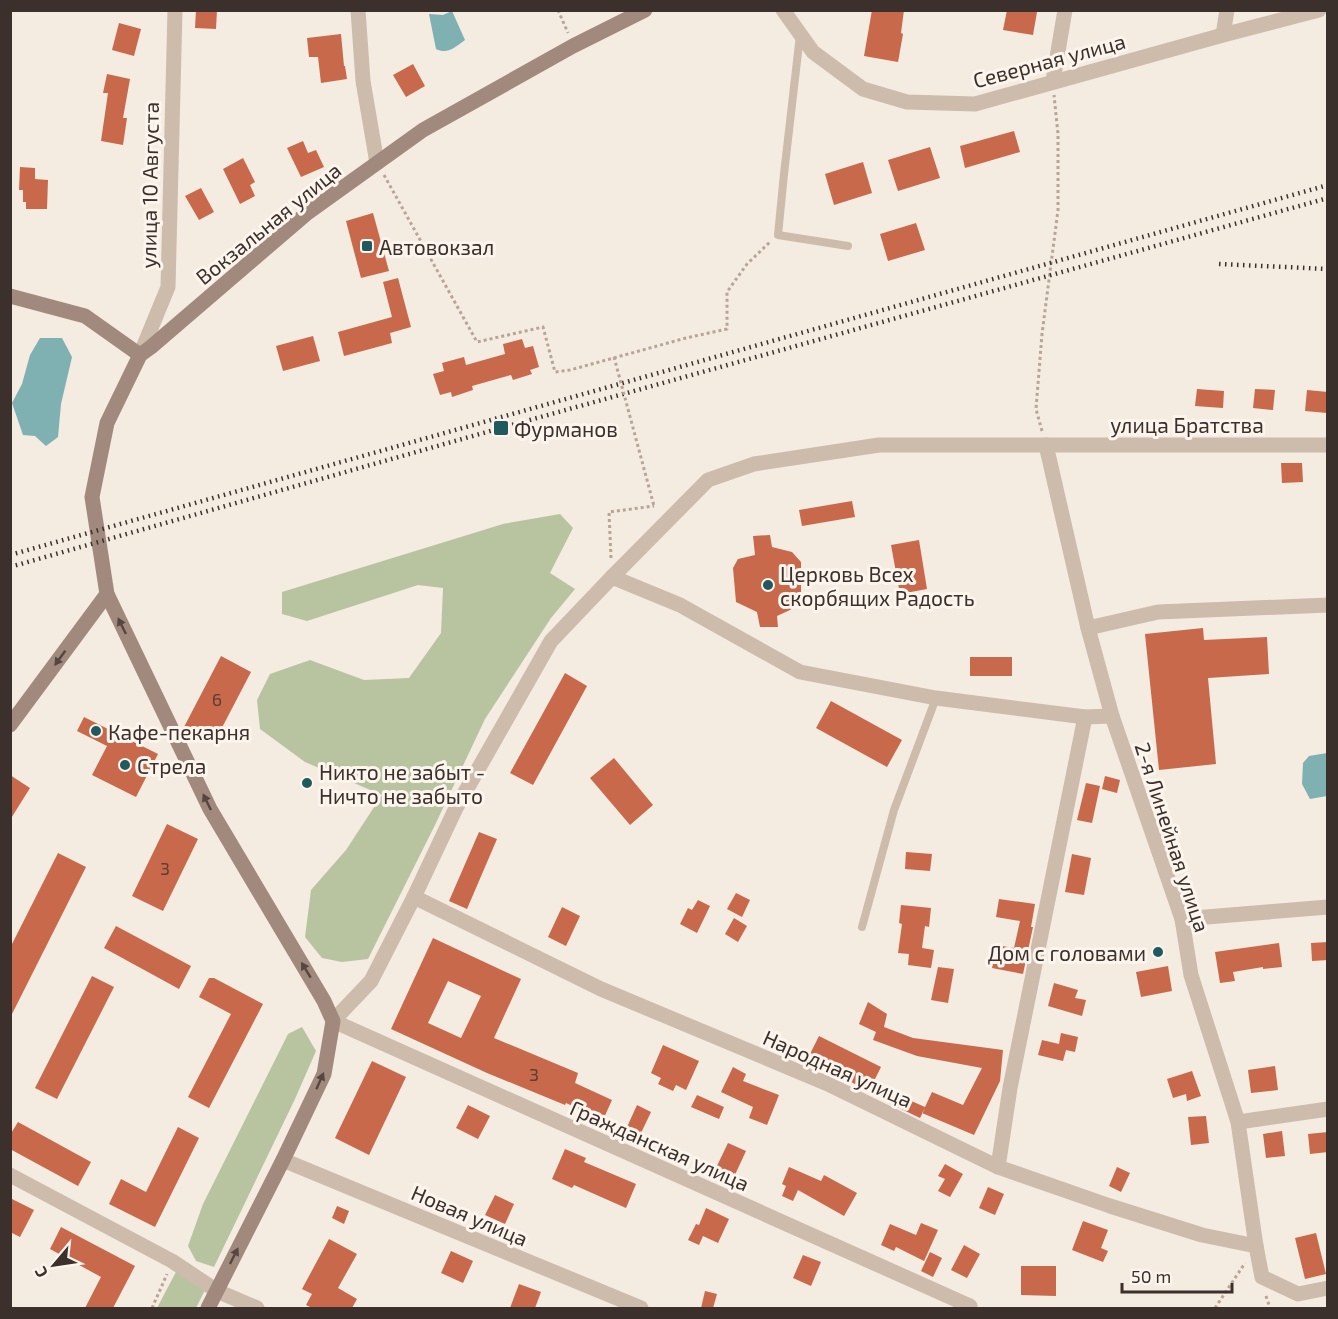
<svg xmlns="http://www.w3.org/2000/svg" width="1338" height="1319" viewBox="0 0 1338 1319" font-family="'Exo 2',sans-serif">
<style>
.green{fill:#b8c4a0}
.water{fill:#7fb0b2}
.building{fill:#c8694b;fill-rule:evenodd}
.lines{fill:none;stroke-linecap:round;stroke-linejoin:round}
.path{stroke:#b9a596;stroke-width:3;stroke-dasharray:3 3;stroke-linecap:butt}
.lane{stroke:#cdbbac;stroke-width:8}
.street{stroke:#cdbbac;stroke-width:15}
.secondary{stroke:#a18a7d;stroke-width:15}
.rail{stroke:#3b302b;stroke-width:4.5;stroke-dasharray:1.5 4.5;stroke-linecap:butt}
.path-bridge{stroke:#b9a596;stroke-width:3;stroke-dasharray:3 3;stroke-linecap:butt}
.oneway{fill:#544640}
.poi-dot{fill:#1f5a5e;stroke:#fbf5ee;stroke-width:2}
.labels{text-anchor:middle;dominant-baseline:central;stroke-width:6;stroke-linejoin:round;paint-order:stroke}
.number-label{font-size:18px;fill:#5e3e33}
.street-label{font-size:21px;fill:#3b302b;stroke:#fbf5ee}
.poi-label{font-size:21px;fill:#3b302b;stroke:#fbf5ee;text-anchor:start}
</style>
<rect width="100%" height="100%" fill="#f4ebe1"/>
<!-- green -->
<g class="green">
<polygon points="560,514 573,528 550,573 575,589 551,618 485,719 435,825 368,959 342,962 322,958 305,937 311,890 346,850 382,795 305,762 260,729 257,700 270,674 310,660 364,680 409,678 441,633 443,588 418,585 307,621 282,614 282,592 503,524"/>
<polygon points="302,1027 316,1051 295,1099 214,1267 196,1261 188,1246 203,1204 288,1034"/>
<polygon points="177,1270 206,1288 196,1308 157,1308"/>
</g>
<!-- water -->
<g class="water">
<path d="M452,11L465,40C455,47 448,55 436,49L429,14L443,15Z"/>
<polygon points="40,338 62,338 72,357 61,404 58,437 46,446 35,436 23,435 12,403 22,384 30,355"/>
<polygon points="1327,753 1327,796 1310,799 1302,784 1303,763 1309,756"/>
</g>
<!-- building -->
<g class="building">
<polygon points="196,10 217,10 216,29 195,28"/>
<polygon points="872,10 904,10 901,33 903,34 898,62 864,56"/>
<polygon points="1007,10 1037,12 1033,35 1003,30"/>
<polygon points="119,23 141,29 134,56 112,50"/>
<polygon points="341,34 344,66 345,66 347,79 321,83 318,57 309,57 307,38"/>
<polygon points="413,64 425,86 406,97 393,75"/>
<polygon points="107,74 130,79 123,118 127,118 123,145 101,141 108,93 103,93"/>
<polygon points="1014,131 1020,152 965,168 960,146"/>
<polygon points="303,141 308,153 316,150 324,167 301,177 287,148"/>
<polygon points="930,147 940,178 898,191 888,160"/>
<polygon points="243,158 255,182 250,185 255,196 240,204 223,169"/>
<polygon points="863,162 872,193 834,205 825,174"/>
<polygon points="20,167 35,168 35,179 48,180 47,209 26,209 26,202 23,202 23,190 19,190"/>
<polygon points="201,188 214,212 199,220 185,196"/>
<polygon points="373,213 389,271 361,278 346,221"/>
<polygon points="916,223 925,250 888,261 880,234"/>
<polygon points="398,278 411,327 390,333 392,343 344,356 338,332 392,317 383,282"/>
<polygon points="313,336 320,361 283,371 276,346"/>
<polygon points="522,339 525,348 533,346 539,367 530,370 532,374 513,380 511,375 472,386 473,390 452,397 451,392 440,395 433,374 444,371 442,363 464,357 466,365 505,354 503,344"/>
<polygon points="1197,389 1224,391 1223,408 1195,406"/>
<polygon points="1255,389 1275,390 1273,410 1253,408"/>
<polygon points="1307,390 1328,392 1327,413 1305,411"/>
<polygon points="1281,463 1302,463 1303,482 1282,483"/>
<polygon points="852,501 855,517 802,526 799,510"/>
<polygon points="770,535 772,547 792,552 801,562 801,602 790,610 777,616 778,627 760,627 757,612 736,602 733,568 738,559 755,555 753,536"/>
<polygon points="919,540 927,589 900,594 891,545"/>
<polygon points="1203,628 1204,640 1267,637 1269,674 1208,678 1216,764 1159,770 1145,634"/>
<polygon points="221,656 251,672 214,743 184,727"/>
<rect x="970" y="657" width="42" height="19"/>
<polygon points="565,673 587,686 533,785 510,773"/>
<polygon points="831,701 902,740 887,767 816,728"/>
<polygon points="84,717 158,754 136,797 92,775 107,746 77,731"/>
<polygon points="614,758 653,805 630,825 590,778"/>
<polygon points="10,775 30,788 10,820"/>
<polygon points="1105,776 1120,780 1117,793 1102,789"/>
<polygon points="1086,783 1100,786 1092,823 1077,820"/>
<polygon points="167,824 198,839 163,911 132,896"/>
<polygon points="479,832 497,839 467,909 449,901"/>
<polygon points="906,852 932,854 930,871 905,869"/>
<polygon points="58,853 86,867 10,1018 10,948"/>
<polygon points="1072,854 1091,858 1084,895 1065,892"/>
<polygon points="736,893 750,900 742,917 727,909"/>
<polygon points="999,899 1035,904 1031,927 1033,927 1023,974 992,968 996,945 1014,948 1020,921 996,917"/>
<polygon points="698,900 710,906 697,933 680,924 688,908 692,910"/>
<polygon points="901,905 931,908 929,927 925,926 922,948 934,950 931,968 908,965 909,954 898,953 902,924 899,923"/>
<polygon points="562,907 580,916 566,946 548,937"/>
<polygon points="734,918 747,926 738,942 725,934"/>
<polygon points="116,926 191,966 179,989 104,948"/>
<path d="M433,938L521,979L494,1038L578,1073L575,1083L612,1100L603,1120L566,1103L565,1105L487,1073L391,1029ZM448,981L481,996L461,1038L428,1023Z"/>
<polygon points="1328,942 1328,960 1312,961 1311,943"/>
<polygon points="1279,943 1282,967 1263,969 1263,967 1233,972 1235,981 1220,983 1215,952"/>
<polygon points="1168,966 1172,991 1141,997 1136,972"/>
<polygon points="938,967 954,969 948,1003 931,1000"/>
<polygon points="92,976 114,987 57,1099 35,1088"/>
<polygon points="209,978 214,978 263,1004 209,1108 188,1097 231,1014 199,997"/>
<polygon points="1054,983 1078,990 1075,998 1086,1000 1082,1016 1048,1006"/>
<polygon points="868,1002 887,1014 884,1027 913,1038 1003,1050 1000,1081 974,1135 922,1113 925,1108 920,1118 889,1103 893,1093 925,1107 932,1092 963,1105 982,1068 917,1056 873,1040 876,1032 859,1024"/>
<polygon points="1061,1033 1078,1037 1075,1052 1066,1050 1063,1061 1038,1055 1042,1040 1059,1044"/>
<polygon points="819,1036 881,1067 869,1091 807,1060"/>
<polygon points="663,1045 699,1061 686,1090 676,1085 673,1091 658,1084 661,1078 651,1073"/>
<polygon points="372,1061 406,1077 369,1155 335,1138"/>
<polygon points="1275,1066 1278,1090 1251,1093 1248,1070"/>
<polygon points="733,1067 746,1074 743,1081 779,1095 767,1125 749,1118 753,1107 721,1092"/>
<polygon points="1192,1071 1201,1096 1187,1101 1186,1094 1173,1098 1167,1079"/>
<polygon points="697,1095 724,1107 719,1119 691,1107"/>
<polygon points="468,1105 490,1116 478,1139 456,1128"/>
<polygon points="637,1105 651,1112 641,1133 627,1127"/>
<polygon points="1206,1116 1209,1143 1191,1145 1188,1117"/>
<polygon points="18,1122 91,1162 78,1186 10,1149 10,1135"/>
<polygon points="178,1127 199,1138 155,1227 109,1204 121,1179 146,1192"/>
<polygon points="1282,1131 1285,1156 1266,1158 1263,1134"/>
<polygon points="1328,1132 1328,1152 1310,1154 1308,1134"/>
<polygon points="728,1143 746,1151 733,1179 715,1170"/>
<polygon points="565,1149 586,1158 584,1162 636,1184 626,1208 574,1185 572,1188 552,1179"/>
<polygon points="945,1164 963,1174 950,1197 938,1191 945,1179 938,1176"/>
<polygon points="789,1167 821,1181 824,1175 857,1193 844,1216 798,1190 793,1201 782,1196 786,1186 782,1184"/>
<polygon points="1117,1167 1130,1173 1121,1192 1109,1186"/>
<polygon points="988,1187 1004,1194 995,1215 979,1208"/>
<polygon points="495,1195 514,1204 505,1224 485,1215"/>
<polygon points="10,1198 34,1210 20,1237 10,1232"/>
<polygon points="337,1206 349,1211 344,1224 332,1218"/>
<polygon points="706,1208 729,1219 718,1243 703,1236 699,1245 688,1240 696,1224 699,1225"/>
<polygon points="1083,1221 1108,1230 1101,1248 1108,1251 1103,1262 1072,1250"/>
<polygon points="921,1223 938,1230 924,1261 896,1247 894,1251 881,1245 890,1224 916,1235"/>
<polygon points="61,1227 135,1266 113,1308 85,1308 101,1277 50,1249"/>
<polygon points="1316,1233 1326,1274 1305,1279 1295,1238"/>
<polygon points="329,1239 357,1254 338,1288 357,1299 352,1308 312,1308 306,1305 312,1294 302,1289"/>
<polygon points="964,1245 980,1254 967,1278 951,1270"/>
<polygon points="451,1251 473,1261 463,1283 441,1273"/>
<polygon points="930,1252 942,1258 933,1277 921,1271"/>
<polygon points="803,1255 821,1262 811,1286 793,1278"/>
<polygon points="1021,1266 1056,1266 1056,1296 1021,1295"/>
<polygon points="519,1284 541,1292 535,1308 510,1308"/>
<polygon points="705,1291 717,1294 713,1308 701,1308"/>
</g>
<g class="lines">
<!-- path -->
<g class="path">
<polyline points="558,10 568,33"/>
<polyline points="384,175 477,342 543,327 555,372 570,370 686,338 727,329 727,292 747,264 771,241"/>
<polyline points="1042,431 1036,409 1042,334 1058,210 1058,134 1054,95"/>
<polyline points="611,558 609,512 654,506"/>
<polyline points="1266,1296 1270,1308"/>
<polyline points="152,1308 167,1274"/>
<polyline points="1215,1308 1245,1263"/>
</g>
<!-- lane -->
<g class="lane">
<polyline points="800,35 784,174 778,235 848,246"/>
<polyline points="862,927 894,810 936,698"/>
</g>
<!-- street -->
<g class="street">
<polyline points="358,10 363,81 377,163"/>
<polyline points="783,10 813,52 863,89 907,102 975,104 1223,35 1319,10"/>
<polyline points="1223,35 1227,10"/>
<polyline points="1053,81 1065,10"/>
<polyline points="140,355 168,287 175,10"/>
<polyline points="1046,445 1088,628 1112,716 1182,919 1191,975 1238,1122 1256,1246 1262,1277 1298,1294 1328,1288"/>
<polyline points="612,577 680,605 800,672 936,698 1085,717 1112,716"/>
<polyline points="1088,628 1158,612 1328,605"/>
<polyline points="414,897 601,989 828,1084 998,1167 1110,1206 1202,1235 1256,1246"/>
<polyline points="1182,919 1328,907"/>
<polyline points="1238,1122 1328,1109"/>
<polyline points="283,1160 641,1308"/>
<polyline points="998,1167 1010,1088 1085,717"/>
<polyline points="10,1175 172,1261 217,1291 257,1308"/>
<polyline points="970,1306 333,1021 371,981 414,897 456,808 551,641 612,577 708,480 754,464 879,445 1328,445"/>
</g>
<!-- secondary -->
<g class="secondary">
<polyline points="10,296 85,316 140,355"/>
<polyline points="10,725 107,594"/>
<polyline points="208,1308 283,1160 324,1074 333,1021 324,1001 210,809 107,594 92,497 107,423 140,355 151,347 306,214 423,130 573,46 645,10"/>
</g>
<!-- rail -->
<g class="rail">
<polyline points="1219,264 1328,269"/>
<polyline points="10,555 1328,185"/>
<polyline points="10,567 501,428 1328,198"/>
</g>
<!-- path-bridge -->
<polyline class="path-bridge" points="614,357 654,506"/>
</g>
<!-- one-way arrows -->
<defs><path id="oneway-solid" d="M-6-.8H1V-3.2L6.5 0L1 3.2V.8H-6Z" transform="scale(1.5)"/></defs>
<g class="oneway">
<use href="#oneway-solid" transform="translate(122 626) rotate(-116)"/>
<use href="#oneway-solid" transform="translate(60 658) rotate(126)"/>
<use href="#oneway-solid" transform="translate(207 802) rotate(-116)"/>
<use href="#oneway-solid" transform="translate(306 970) rotate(-121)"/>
<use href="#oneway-solid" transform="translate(320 1081) rotate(-66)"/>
<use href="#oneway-solid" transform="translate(234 1256) rotate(-63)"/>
</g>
<!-- markers -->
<g class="poi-dot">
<rect x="361" y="240" width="12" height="12" rx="3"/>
<rect x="493" y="420" width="16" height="16" rx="3"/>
<circle cx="768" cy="585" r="6"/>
<circle cx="96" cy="731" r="6"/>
<circle cx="125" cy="765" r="6"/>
<circle cx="307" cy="783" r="6"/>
<circle cx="1158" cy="952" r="6"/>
</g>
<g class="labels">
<!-- number labels -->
<g class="number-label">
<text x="217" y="699">6</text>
<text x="165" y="868">3</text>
<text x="534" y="1074">3</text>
</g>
<!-- street labels -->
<g class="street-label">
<text transform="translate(1049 60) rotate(-15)">Северная улица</text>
<text transform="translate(149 185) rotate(-89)">улица 10 Августа</text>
<text transform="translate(268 223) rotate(-39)">Вокзальная улица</text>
<text x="1187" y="424">улица Братства</text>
<text transform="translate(1173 837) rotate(72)">2-я Линейная улица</text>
<text transform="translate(838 1068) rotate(24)">Народная улица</text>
<text transform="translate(660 1145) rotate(24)">Гражданская улица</text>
<text transform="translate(470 1215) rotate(23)">Новая улица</text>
</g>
<!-- poi labels -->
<g class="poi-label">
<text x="379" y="246">Автовокзал</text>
<text x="514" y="428">Фурманов</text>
<text x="780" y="573">Церковь Всех<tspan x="780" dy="24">скорбящих Радость</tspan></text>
<text x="108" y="731">Кафе-пекарня</text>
<text x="137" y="765">Стрела</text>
<text x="319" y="771">Никто не забыт -<tspan x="319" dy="24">Ничто не забыто</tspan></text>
<text x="1146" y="952" text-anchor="end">Дом с головами</text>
</g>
</g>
<!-- border -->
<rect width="1338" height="1319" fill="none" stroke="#3b302b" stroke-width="24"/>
<!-- north arrow -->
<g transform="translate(54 1265) rotate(241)" stroke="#fbf5ee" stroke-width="4.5" paint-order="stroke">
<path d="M0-4.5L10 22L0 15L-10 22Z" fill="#3b302b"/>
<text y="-9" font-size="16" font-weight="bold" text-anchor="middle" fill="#3b302b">С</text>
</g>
<!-- scale -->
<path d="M1122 1283v9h110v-9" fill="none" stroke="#3b302b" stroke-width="3"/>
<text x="1131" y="1283" font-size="18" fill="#3b302b" stroke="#fbf5ee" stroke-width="4.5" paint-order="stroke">50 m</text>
</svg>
